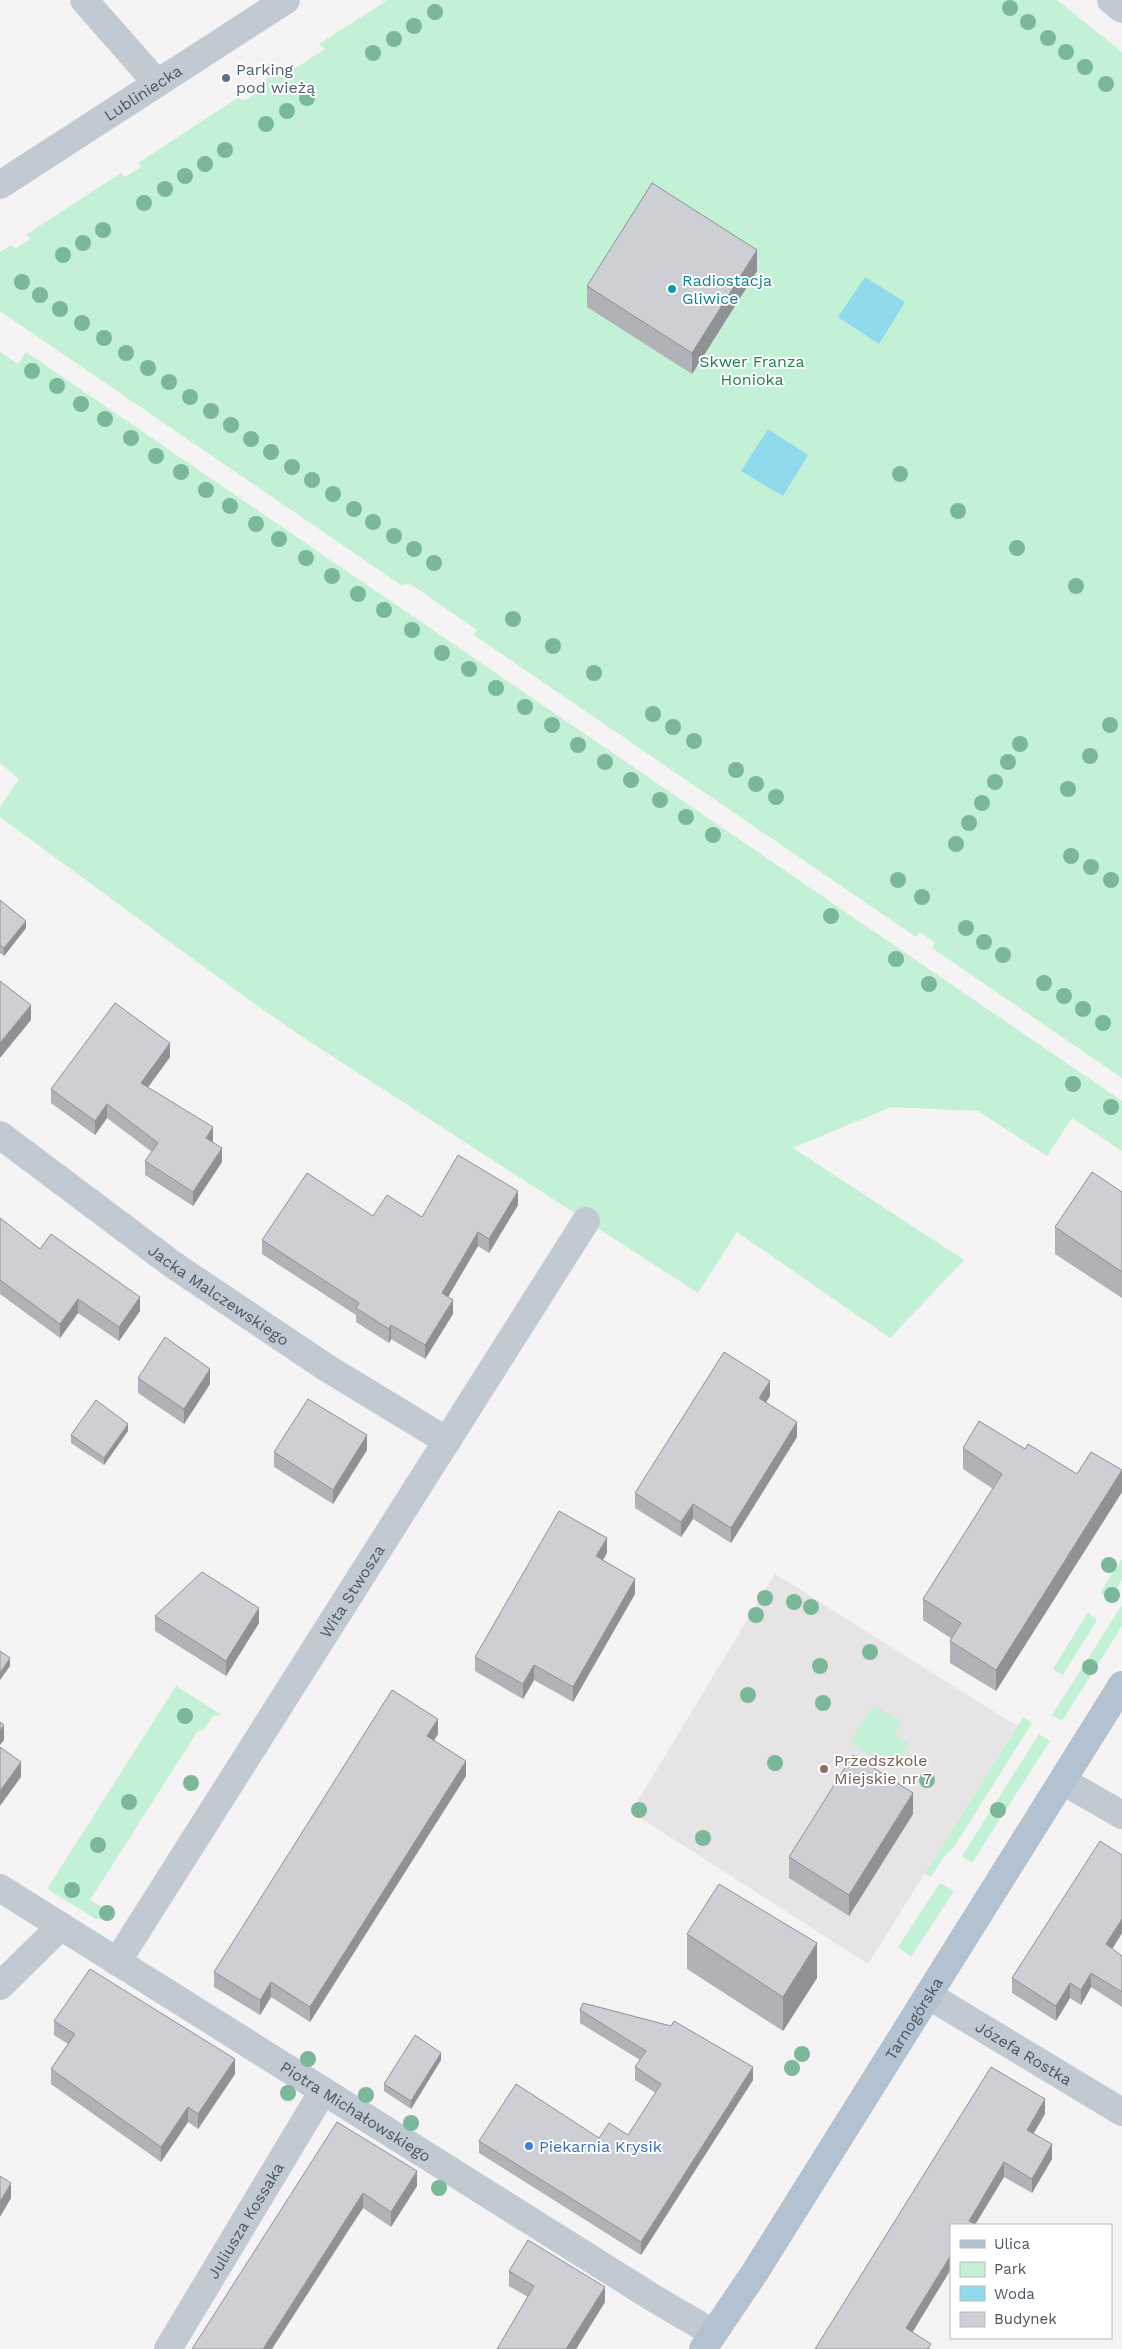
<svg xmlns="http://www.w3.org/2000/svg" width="1122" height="2349" viewBox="0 0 1122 2349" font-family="'Work Sans',sans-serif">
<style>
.education{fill:#e6e4e5}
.green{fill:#c3f1d5}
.water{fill:#90daee}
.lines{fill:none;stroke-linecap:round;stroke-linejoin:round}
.minor{stroke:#c1cad2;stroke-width:28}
.major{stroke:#b3c2d1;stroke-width:28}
.tree{fill:#7bb799}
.wall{fill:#b0b2b7}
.shaded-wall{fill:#909195}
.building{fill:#cdcfd5;stroke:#909195}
.service-dot{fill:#5c6f8a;stroke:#fff;stroke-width:2}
.culture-dot{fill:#0f9aa8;stroke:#fff;stroke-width:2}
.education-dot{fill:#8d6e63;stroke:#fff;stroke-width:2}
.shop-dot{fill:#3f7fe0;stroke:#fff;stroke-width:2}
.labels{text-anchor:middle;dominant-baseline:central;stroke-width:4;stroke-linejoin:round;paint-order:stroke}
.service-label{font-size:16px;fill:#4e5e75;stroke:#fff;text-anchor:start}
.street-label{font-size:16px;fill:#4a5661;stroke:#fff}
.culture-label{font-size:16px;fill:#0d838f;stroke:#fff;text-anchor:start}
.park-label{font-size:16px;fill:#17864f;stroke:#fff}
.education-label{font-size:16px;fill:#785e54;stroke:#fff;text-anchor:start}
.shop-label{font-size:16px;fill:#366cbe;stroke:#fff;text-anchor:start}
</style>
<rect width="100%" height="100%" fill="#f5f3f3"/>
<!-- education -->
<polygon class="education" points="775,1574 1017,1726 868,1964 631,1812"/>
<!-- green -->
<g class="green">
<polygon points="388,0 1057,0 1122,52 1122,1078 932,948 935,943 920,932 916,937 474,635 477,630 409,583 401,585 0,311 0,252 11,245 15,249 30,239 27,234 121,173 125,177 141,167 138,163 239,97 243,101 258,92 255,86 284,67 291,71 325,49 319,44"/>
<polygon points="0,352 18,364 26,352 1122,1101 1122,1151 1072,1118 1047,1156 978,1111 891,1107 793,1148 964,1260 890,1338 737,1232 698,1293 301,1036 245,997 0,817 0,807 19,779 0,763"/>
<polygon points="1122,1559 1122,1580 1110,1599 1100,1593"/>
<polygon points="1122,1605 1122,1626 1062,1721 1052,1715"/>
<polygon points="1088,1612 1097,1620 1063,1675 1053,1669"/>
<polygon points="176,1686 222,1715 213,1716 203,1730 197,1732 90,1900 111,1913 109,1917 96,1919 47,1889"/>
<polygon points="874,1705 902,1722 894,1735 909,1744 893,1770 850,1742"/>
<polygon points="1023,1717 1032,1723 954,1847 943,1858 931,1877 925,1873"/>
<polygon points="1039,1734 1050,1741 972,1863 962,1856"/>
<polygon points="940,1883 954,1891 911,1957 898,1947"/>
</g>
<!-- water -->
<g class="water">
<polygon points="865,277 905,302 879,344 838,317"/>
<polygon points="768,429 808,455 783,496 741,471"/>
</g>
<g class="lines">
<!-- minor -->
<g class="minor">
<polyline points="84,0 157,83"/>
<polyline points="1111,0 1122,9"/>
<path id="s1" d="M0,185L286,0"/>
<path id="s2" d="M0,1135L172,1264L327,1368L447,1441"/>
<polyline points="1063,1781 1122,1815"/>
<path id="s3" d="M0,1888L655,2299L713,2333"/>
<path id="s4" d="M117,1962L586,1221"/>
<polyline points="0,1986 61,1926"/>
<path id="s5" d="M928,1995L1122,2112"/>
<path id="s6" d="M168,2349L323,2091"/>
</g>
<!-- major -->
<path class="major" id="s7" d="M703,2349L755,2272L1122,1685"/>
</g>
<!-- trees -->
<g class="tree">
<circle cx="1010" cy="8" r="8"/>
<circle cx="435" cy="12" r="8"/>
<circle cx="1028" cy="22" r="8"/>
<circle cx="414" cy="26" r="8"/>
<circle cx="1048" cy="38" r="8"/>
<circle cx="394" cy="39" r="8"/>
<circle cx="1066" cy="52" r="8"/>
<circle cx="373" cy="53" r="8"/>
<circle cx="1085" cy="67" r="8"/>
<circle cx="1106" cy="84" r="8"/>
<circle cx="307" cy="98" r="8"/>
<circle cx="287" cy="111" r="8"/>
<circle cx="266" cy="124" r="8"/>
<circle cx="225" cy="150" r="8"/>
<circle cx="205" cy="164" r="8"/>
<circle cx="185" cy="176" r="8"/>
<circle cx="165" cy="189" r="8"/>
<circle cx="144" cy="203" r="8"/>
<circle cx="103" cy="230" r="8"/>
<circle cx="83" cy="243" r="8"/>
<circle cx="63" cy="255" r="8"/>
<circle cx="22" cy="282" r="8"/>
<circle cx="40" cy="295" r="8"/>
<circle cx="60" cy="309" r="8"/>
<circle cx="82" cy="323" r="8"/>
<circle cx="104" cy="338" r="8"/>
<circle cx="126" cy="353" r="8"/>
<circle cx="148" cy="368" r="8"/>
<circle cx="32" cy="371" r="8"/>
<circle cx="169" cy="382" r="8"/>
<circle cx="57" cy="386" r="8"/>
<circle cx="190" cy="397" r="8"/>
<circle cx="81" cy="404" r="8"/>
<circle cx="211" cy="411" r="8"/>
<circle cx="105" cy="419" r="8"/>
<circle cx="231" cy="425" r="8"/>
<circle cx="131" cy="438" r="8"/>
<circle cx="251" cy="439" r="8"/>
<circle cx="271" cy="452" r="8"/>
<circle cx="156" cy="456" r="8"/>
<circle cx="292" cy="467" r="8"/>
<circle cx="181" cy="472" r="8"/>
<circle cx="900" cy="474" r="8"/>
<circle cx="312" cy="480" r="8"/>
<circle cx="206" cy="490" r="8"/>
<circle cx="333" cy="494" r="8"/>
<circle cx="230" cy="506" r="8"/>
<circle cx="354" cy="509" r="8"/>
<circle cx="958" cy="511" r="8"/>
<circle cx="373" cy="522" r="8"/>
<circle cx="256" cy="524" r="8"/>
<circle cx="394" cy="536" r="8"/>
<circle cx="279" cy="539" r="8"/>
<circle cx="1017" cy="548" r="8"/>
<circle cx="414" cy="549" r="8"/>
<circle cx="306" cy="558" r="8"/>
<circle cx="434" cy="563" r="8"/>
<circle cx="332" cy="576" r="8"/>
<circle cx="1076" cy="586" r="8"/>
<circle cx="358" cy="594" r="8"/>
<circle cx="384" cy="610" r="8"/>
<circle cx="513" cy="619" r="8"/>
<circle cx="412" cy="630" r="8"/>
<circle cx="553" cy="646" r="8"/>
<circle cx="442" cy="653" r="8"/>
<circle cx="469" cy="669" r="8"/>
<circle cx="594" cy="673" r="8"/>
<circle cx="496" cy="688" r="8"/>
<circle cx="525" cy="707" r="8"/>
<circle cx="653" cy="714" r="8"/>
<circle cx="552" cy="725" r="8"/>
<circle cx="1110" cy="725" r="8"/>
<circle cx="673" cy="727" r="8"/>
<circle cx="694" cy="741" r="8"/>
<circle cx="1020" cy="744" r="8"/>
<circle cx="578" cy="745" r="8"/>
<circle cx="1090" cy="756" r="8"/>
<circle cx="605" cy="762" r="8"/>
<circle cx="1008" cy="762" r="8"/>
<circle cx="736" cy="770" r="8"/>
<circle cx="631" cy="780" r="8"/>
<circle cx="995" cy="782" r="8"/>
<circle cx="756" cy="784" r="8"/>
<circle cx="1068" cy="789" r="8"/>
<circle cx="776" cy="797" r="8"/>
<circle cx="660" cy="800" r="8"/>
<circle cx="982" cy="803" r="8"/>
<circle cx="686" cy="817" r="8"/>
<circle cx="969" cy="823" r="8"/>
<circle cx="713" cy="835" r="8"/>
<circle cx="956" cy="844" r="8"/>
<circle cx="1071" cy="856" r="8"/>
<circle cx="1091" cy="867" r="8"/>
<circle cx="898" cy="880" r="8"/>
<circle cx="1111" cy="880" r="8"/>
<circle cx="922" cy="897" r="8"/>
<circle cx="831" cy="916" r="8"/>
<circle cx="966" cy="928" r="8"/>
<circle cx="984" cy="942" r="8"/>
<circle cx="1003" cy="955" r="8"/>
<circle cx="896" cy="959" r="8"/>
<circle cx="1044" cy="983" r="8"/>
<circle cx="929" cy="984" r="8"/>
<circle cx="1064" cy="996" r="8"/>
<circle cx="1083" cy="1009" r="8"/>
<circle cx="1103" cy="1023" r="8"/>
<circle cx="1073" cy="1084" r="8"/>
<circle cx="1111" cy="1107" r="8"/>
<circle cx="1109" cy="1565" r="8"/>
<circle cx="1112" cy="1595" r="8"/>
<circle cx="765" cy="1598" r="8"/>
<circle cx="794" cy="1602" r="8"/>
<circle cx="811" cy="1607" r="8"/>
<circle cx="756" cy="1615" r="8"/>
<circle cx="870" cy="1652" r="8"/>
<circle cx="820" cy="1666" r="8"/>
<circle cx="1090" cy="1667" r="8"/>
<circle cx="748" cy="1695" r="8"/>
<circle cx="823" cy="1703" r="8"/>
<circle cx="185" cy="1716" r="8"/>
<circle cx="775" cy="1763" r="8"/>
<circle cx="927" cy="1780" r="8"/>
<circle cx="191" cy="1783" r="8"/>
<circle cx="129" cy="1802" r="8"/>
<circle cx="639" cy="1810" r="8"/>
<circle cx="998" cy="1810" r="8"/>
<circle cx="703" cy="1838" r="8"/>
<circle cx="98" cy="1845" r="8"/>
<circle cx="72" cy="1890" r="8"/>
<circle cx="107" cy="1913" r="8"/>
<circle cx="802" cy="2054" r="8"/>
<circle cx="308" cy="2059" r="8"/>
<circle cx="792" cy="2068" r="8"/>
<circle cx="288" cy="2093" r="8"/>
<circle cx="366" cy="2095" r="8"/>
<circle cx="411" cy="2123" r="8"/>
<circle cx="439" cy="2188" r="8"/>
</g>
<!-- wall -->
<g class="wall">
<polygon points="757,271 692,374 587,307 587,286"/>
<polygon points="0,900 26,928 4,956 0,953"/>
<polygon points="170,1057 148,1087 213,1141 212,1142 222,1162 193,1206 145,1175 145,1161 152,1152 107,1118 95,1135 51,1103 51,1089"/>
<polygon points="1122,1192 1122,1298 1055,1254 1055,1227"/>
<polygon points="518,1205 489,1253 478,1246 448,1297 453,1314 425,1359 391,1339 389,1343 356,1322 356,1315 262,1254 262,1240 373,1216 422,1217"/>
<polygon points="0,1218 40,1249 140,1311 119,1341 78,1313 60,1338 0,1294"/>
<polygon points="138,1378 210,1384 184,1424 138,1393"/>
<polygon points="770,1396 766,1402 797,1437 731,1543 693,1519 681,1537 635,1508 635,1493"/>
<polygon points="128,1431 104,1465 71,1443 71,1435"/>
<polygon points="963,1448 1025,1449 1077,1474 1122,1492 996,1691 950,1663 950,1641 952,1639 923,1620 923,1599 993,1489 963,1469"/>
<polygon points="367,1450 333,1504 274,1467 274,1452"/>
<polygon points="607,1553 603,1560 635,1594 573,1702 534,1680 523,1699 475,1671 475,1657"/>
<polygon points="155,1616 259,1623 226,1676 155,1631"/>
<polygon points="438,1734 434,1740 466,1776 310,2022 271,1997 260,2015 214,1987 214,1972"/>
<polygon points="913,1814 849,1916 789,1878 789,1857"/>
<polygon points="1122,1855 1122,1933 1112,1949 1122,1956 1122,2007 1091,1987 1081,2005 1070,1998 1056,2021 1012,1993 1012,1978"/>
<polygon points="687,1934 817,1978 783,2031 687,1969"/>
<polygon points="580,2010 753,2080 641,2255 479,2153 479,2141 599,2138 628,2135 656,2093 635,2080 635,2067 640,2060 580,2023"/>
<polygon points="54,2021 235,2074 198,2129 188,2122 161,2162 51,2084 51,2069 68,2044 54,2035"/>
<polygon points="441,2060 411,2109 384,2091 384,2084"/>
<polygon points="1045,2114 1034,2133 1052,2159 1032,2193 1004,2177 975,2224 951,2225 951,2269 912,2332 931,2349 815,2349"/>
<polygon points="337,2122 417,2186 391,2227 363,2208 338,2245"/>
<polygon points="509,2271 605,2302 576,2349 497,2349 528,2297 509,2286"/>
</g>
<!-- shaded-wall -->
<g class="shaded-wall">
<polygon points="757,250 757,271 692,374 692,353"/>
<polygon points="26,921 26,928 4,956 4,948"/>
<polygon points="31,1005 31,1020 0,1058 0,1043"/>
<polygon points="170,1043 170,1057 141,1097 141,1083"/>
<polygon points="107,1104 107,1118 95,1135 95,1121"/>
<polygon points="213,1127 213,1141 206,1152 206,1138"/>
<polygon points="222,1148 222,1162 193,1206 193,1192"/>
<polygon points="518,1191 518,1205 489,1253 489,1239"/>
<polygon points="478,1232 478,1246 442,1307 442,1293"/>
<polygon points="140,1297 140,1311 119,1341 119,1327"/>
<polygon points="78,1299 78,1313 60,1338 60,1324"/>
<polygon points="453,1300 453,1314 425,1359 425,1345"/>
<polygon points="391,1325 391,1339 389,1343 389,1329"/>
<polygon points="210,1369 210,1384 184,1424 184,1409"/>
<polygon points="770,1381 770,1396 759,1413 759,1398"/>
<polygon points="797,1422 797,1437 731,1543 731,1528"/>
<polygon points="128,1424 128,1431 104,1465 104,1458"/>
<polygon points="367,1435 367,1450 333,1504 333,1490"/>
<polygon points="1122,1470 1122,1492 996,1691 996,1670"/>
<polygon points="693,1504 693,1519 681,1537 681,1522"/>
<polygon points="607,1538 607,1553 596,1571 596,1556"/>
<polygon points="635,1579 635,1594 573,1702 573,1687"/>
<polygon points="259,1608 259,1623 226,1676 226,1661"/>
<polygon points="10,1658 10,1666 0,1680 0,1673"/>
<polygon points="534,1665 534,1680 523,1699 523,1684"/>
<polygon points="438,1719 438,1734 427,1751 427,1736"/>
<polygon points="4,1725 4,1740 0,1745 0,1731"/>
<polygon points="466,1761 466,1776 310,2022 310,2007"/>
<polygon points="21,1762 21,1777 0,1806 0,1791"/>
<polygon points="913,1793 913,1814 849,1916 849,1895"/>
<polygon points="1122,1919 1122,1933 1106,1959 1106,1944"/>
<polygon points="817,1943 817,1978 783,2031 783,1997"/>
<polygon points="1091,1973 1091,1987 1081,2005 1081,1990"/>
<polygon points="271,1982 271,1997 260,2015 260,2000"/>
<polygon points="1070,1983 1070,1998 1056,2021 1056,2006"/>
<polygon points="441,2053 441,2060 411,2109 411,2101"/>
<polygon points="235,2059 235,2074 198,2129 198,2114"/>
<polygon points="753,2067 753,2080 641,2255 641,2242"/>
<polygon points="1045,2099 1045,2114 1027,2144 1027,2130"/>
<polygon points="188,2107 188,2122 161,2162 161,2147"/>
<polygon points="1052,2144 1052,2159 1032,2193 1032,2179"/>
<polygon points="1004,2162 1004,2177 975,2225 969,2221"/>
<polygon points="417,2171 417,2186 391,2227 391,2212"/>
<polygon points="11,2183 11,2198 0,2217 0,2202"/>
<polygon points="363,2193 363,2208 272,2349 263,2349"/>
<polygon points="951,2255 951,2269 906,2343 906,2328"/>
<polygon points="605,2287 605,2302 576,2349 566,2349"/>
</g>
<!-- building -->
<g class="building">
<polygon points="652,183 757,250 692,353 587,286"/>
<polygon points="0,900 26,921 4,948 0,945"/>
<polygon points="0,981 31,1005 0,1043"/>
<polygon points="115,1003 170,1043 141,1083 213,1127 206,1138 222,1148 193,1192 145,1161 158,1143 107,1104 95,1121 51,1089"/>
<polygon points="458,1155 518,1191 489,1239 478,1232 442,1293 453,1300 425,1345 391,1325 389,1329 356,1308 359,1303 262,1240 307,1173 373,1216 387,1195 422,1217"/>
<polygon points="1092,1172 1122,1192 1122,1272 1055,1227"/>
<polygon points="0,1218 40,1249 51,1234 140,1297 119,1327 78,1299 60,1324 0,1280"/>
<polygon points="165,1337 210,1369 184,1409 138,1378"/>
<polygon points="724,1352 770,1381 759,1398 797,1422 731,1528 693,1504 681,1522 635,1493"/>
<polygon points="308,1399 367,1435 333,1490 274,1452"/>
<polygon points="96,1400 128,1424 104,1458 71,1435"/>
<polygon points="979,1421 1025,1449 1028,1444 1077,1474 1091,1452 1122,1470 996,1670 950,1641 961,1623 923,1599 1002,1474 963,1448"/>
<polygon points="559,1511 607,1538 596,1556 635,1579 573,1687 534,1665 523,1684 475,1657"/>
<polygon points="202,1572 259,1608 226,1661 155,1616"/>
<polygon points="0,1651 10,1658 0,1673"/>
<polygon points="392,1690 438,1719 427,1736 466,1761 310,2007 271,1982 260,2000 214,1972"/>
<polygon points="0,1722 4,1725 0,1731"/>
<polygon points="0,1747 21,1762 0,1791"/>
<polygon points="853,1755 913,1793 849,1895 789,1857"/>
<polygon points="1100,1841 1122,1855 1122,1919 1106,1944 1122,1956 1122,1992 1091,1973 1081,1990 1070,1983 1056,2006 1012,1978"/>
<polygon points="719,1884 817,1943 783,1997 687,1934"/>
<polygon points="90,1969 235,2059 198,2114 188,2107 161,2147 51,2069 75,2034 54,2021"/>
<polygon points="583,2003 671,2026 674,2021 753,2067 641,2242 479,2141 516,2084 599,2138 609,2123 628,2135 661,2084 635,2067 646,2051 580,2010"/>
<polygon points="415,2035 441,2053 411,2101 384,2084"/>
<polygon points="991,2067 1045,2099 1027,2130 1052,2144 1032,2179 1004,2162 969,2221 977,2225 951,2225 951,2255 906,2328 931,2344 927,2349 815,2349"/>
<polygon points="337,2122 417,2171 391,2212 363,2193 263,2349 192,2349"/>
<polygon points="0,2176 11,2183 0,2202"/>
<polygon points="528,2240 605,2287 566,2349 497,2349 534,2286 509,2271"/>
</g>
<!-- markers -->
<circle class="service-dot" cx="226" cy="78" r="5"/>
<circle class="culture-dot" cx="672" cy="289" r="5"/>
<circle class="education-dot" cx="824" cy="1769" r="5"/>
<circle class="shop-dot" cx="529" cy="2146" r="5"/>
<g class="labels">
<!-- service labels -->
<g class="service-label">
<text x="236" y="69">Parking<tspan x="236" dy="18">pod wieżą</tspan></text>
</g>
<!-- street labels -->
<g class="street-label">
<text stroke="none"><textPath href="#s1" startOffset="170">Lubliniecka</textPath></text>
<text stroke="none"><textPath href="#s2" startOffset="271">Jacka Malczewskiego</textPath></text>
<text stroke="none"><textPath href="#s4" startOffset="439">Wita Stwosza</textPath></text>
<text stroke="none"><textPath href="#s7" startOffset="392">Tarnogórska</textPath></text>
<text stroke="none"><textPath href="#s5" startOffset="112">Józefa Rostka</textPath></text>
<text stroke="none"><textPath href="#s3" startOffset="420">Piotra Michałowskiego</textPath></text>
<text stroke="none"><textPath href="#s6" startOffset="150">Juliusza Kossaka</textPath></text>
</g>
<!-- culture labels -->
<g class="culture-label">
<text x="682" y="280">Radiostacja<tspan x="682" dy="18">Gliwice</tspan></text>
</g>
<!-- park labels -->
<g class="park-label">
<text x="752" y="361">Skwer Franza<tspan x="752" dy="18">Honioka</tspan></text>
</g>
<!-- education labels -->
<g class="education-label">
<text x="834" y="1760">Przedszkole<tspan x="834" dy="18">Miejskie nr 7</tspan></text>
</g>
<!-- shop labels -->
<g class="shop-label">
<text x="539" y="2146">Piekarnia Krysik</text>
</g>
</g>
<!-- legend -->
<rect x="950" y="2224" width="162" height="115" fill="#ffffff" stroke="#b7bbc0"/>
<rect x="960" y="2240" width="25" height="8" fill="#b3c2d1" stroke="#b7bbc0"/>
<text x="994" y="2249" font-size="15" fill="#4a5661">Ulica</text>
<rect x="960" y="2262" width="25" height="15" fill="#c3f1d5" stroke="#b7bbc0"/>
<text x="994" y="2274" font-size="15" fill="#4a5661">Park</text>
<rect x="960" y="2286" width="25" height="15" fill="#90daee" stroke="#b7bbc0"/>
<text x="994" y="2299" font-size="15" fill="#4a5661">Woda</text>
<rect x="960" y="2312" width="25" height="15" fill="#cdcfd5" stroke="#b7bbc0"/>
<text x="994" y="2324" font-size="15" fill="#4a5661">Budynek</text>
</svg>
